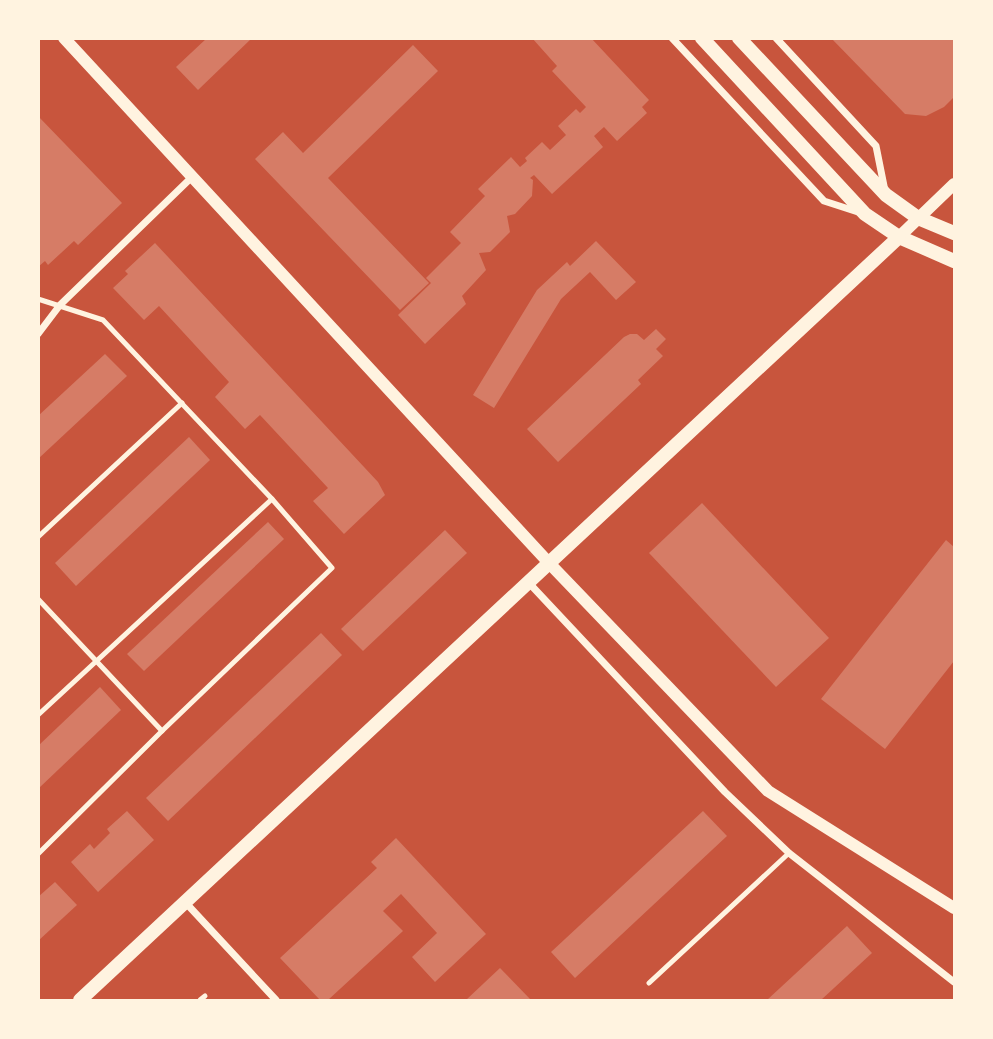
<svg xmlns="http://www.w3.org/2000/svg" width="993" height="1039" viewBox="0 0 993 1039" font-family="'Archivo Narrow',sans-serif">
<style>
.building{fill:#d67c66}
.lines{fill:none;stroke-linecap:round;stroke-linejoin:round}
.service{stroke:#fff3e0;stroke-width:5}
.minor{stroke:#fff3e0;stroke-width:7}
.tertiary{stroke:#fff3e0;stroke-width:12}
.secondary{stroke:#fff3e0;stroke-width:14}
</style>
<rect width="100%" height="100%" fill="#c8553d"/>
<!-- building -->
<g class="building">
<polygon points="207,38 252,38 198,90 176,67"/>
<polygon points="532,38 591,38 649,100 642,107 647,113 617,141 604,127 594,136 603,147 552,194 534,175 530,178 533,180 532,196 515,214 507,216 510,232 490,252 479,253 486,270 462,296 466,304 425,344 398,315 431,283 426,278 461,243 450,232 485,196 478,189 511,157 520,167 527,161 525,158 542,142 550,150 566,135 558,126 576,109 580,113 586,107 552,71 557,66"/>
<polygon points="831,38 954,38 954,97 944,107 926,116 905,114"/>
<polygon points="413,45 438,71 328,178 429,283 400,310 255,159 283,132 303,153"/>
<polygon points="38,116 122,203 78,245 74,241 48,265 45,261 38,267 38,208 40,206 38,204"/>
<polygon points="596,241 636,282 616,300 590,272 561,299 494,408 473,395 537,290 567,262 570,266"/>
<polygon points="155,243 378,482 385,495 344,534 313,501 328,488 260,415 245,429 215,397 229,382 159,306 144,320 113,288 128,274 125,271"/>
<polygon points="656,329 666,339 656,349 663,356 638,380 641,384 558,462 527,429 624,337 630,334 637,334 644,340"/>
<polygon points="105,354 127,376 38,459 38,416"/>
<polygon points="189,437 210,460 76,586 55,563"/>
<polygon points="702,503 829,638 776,687 649,553"/>
<polygon points="268,522 284,539 144,671 127,654"/>
<polygon points="445,530 467,553 363,651 341,629"/>
<polygon points="946,540 954,547 954,661 885,749 821,699"/>
<polygon points="321,633 342,655 168,821 146,798"/>
<polygon points="100,687 121,710 38,789 38,746"/>
<polygon points="127,811 154,840 98,892 71,862 90,844 94,849 110,833 107,829"/>
<polygon points="703,811 727,836 575,978 551,952"/>
<polygon points="396,838 486,934 435,982 412,957 437,933 401,894 383,911 403,931 328,1000 320,1000 280,958 377,868 371,862"/>
<polygon points="55,882 77,905 38,941 38,897"/>
<polygon points="847,926 872,953 821,1000 767,1000"/>
<polygon points="500,968 531,1000 466,1000"/>
</g>
<g class="lines">
<!-- service -->
<g class="service">
<polyline points="38,299 103,320 272,499 332,568 162,731 38,599"/>
<polyline points="38,537 182,403"/>
<polyline points="38,715 272,499"/>
<polyline points="38,854 162,731"/>
<polyline points="649,983 789,853"/>
<polyline points="200,1000 205,996"/>
</g>
<!-- minor -->
<g class="minor">
<polyline points="672,38 824,201 858,212"/>
<polyline points="776,38 876,146 885,191"/>
<polyline points="38,334 60,305 192,177"/>
<polyline points="529,583 725,792 789,853 954,982"/>
<polyline points="185,902 276,1000"/>
</g>
<!-- tertiary -->
<g class="tertiary">
<polyline points="64,38 549,563 768,791 954,908"/>
<polyline points="899,237 954,184"/>
</g>
<!-- secondary -->
<g class="secondary">
<polyline points="702,38 865,214 899,237 954,261"/>
<polyline points="739,38 886,195 918,218 954,233"/>
<polyline points="80,1000 899,237"/>
</g>
</g>
<!-- border -->
<rect width="993" height="1039" fill="none" stroke="#fff3e0" stroke-width="80"/>
</svg>
